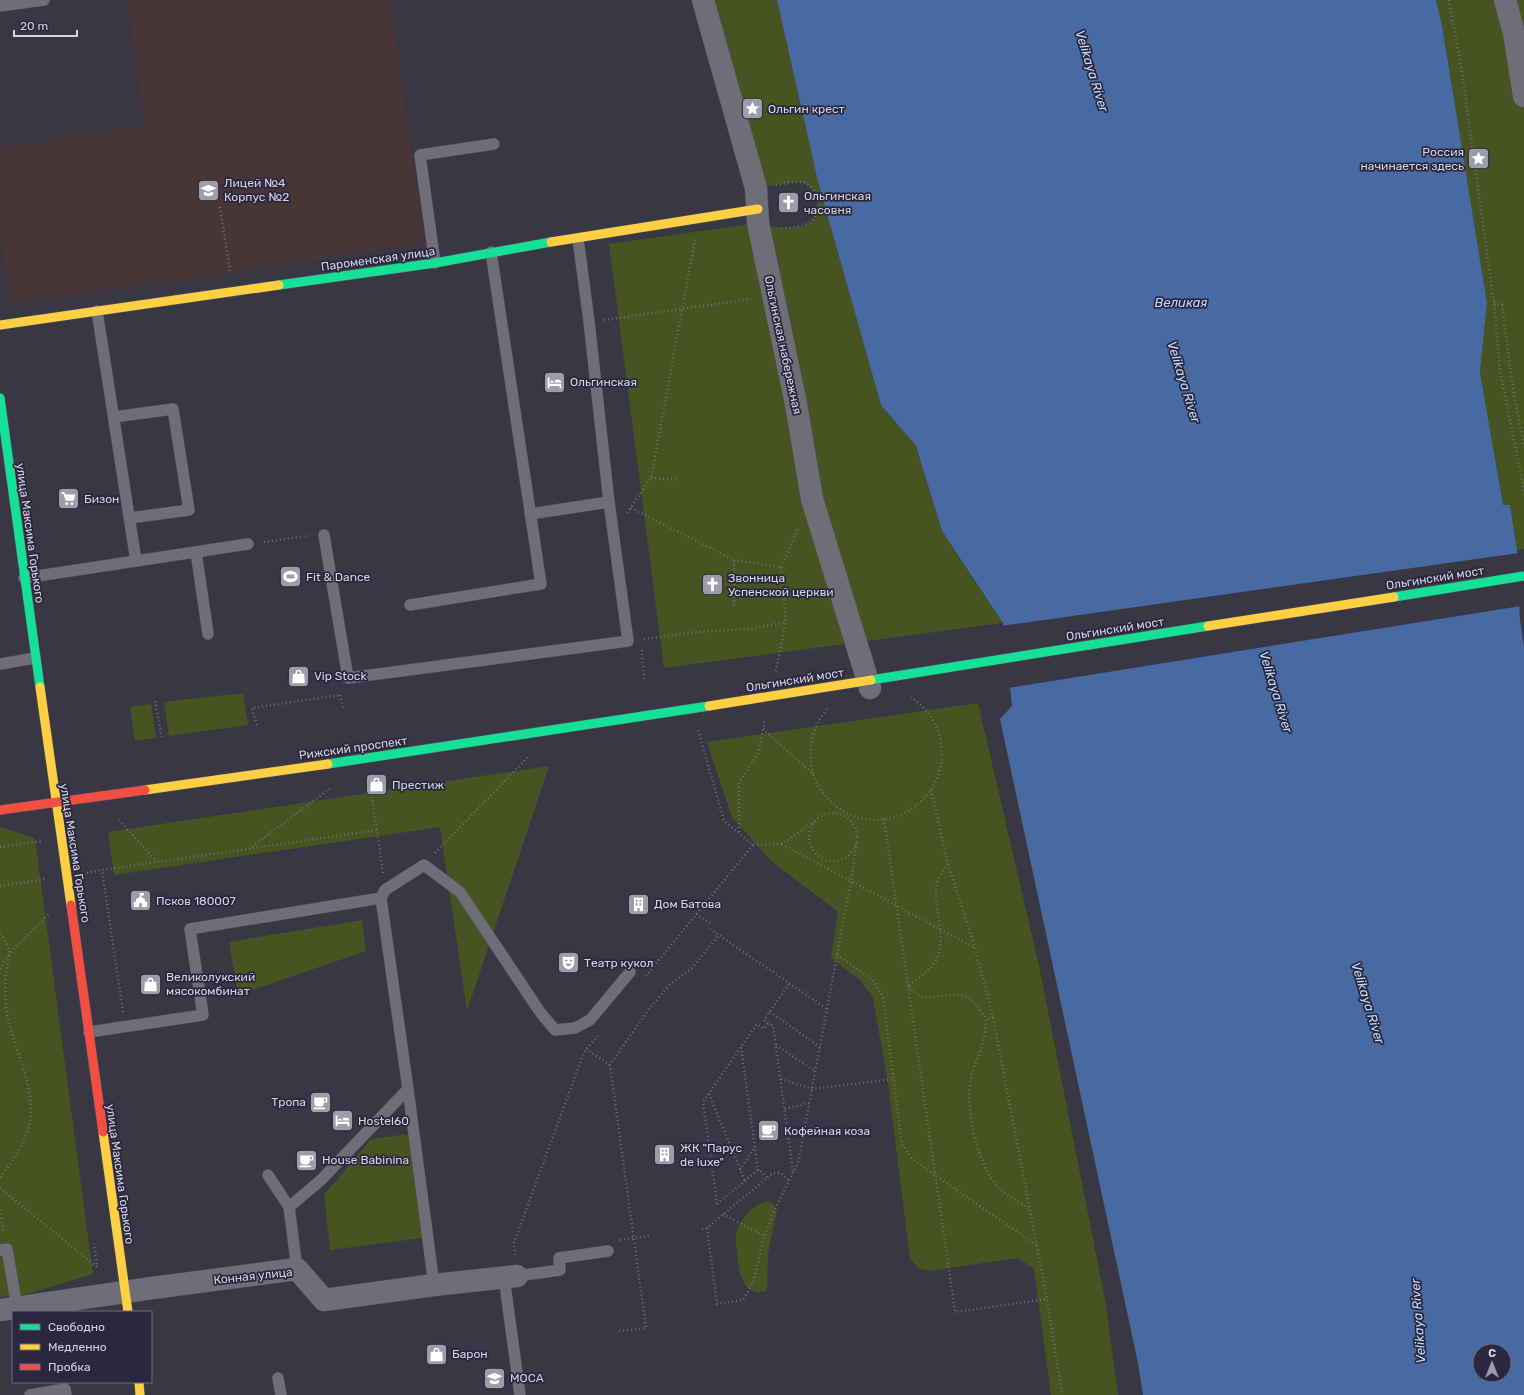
<svg xmlns="http://www.w3.org/2000/svg" width="1524" height="1395" viewBox="0 0 1524 1395" font-family="Rubik,sans-serif">
<style>
.education{fill:#483637}
.green{fill:#475421}
.water{fill:#486aa2;fill-rule:evenodd}
.pier{fill:#383743}
.lines{fill:none;stroke-linecap:round;stroke-linejoin:round}
.lane-casing{stroke:#54535e;stroke-width:12}
.street-casing{stroke:#54535e;stroke-width:23}
.fast-casing{stroke:#54535e;stroke-width:10}
.slow-casing{stroke:#54535e;stroke-width:10}
.jam-casing{stroke:#54535e;stroke-width:10}
.path{stroke:#6e6d75;stroke-width:2.5;stroke-dasharray:1 3;stroke-linecap:butt}
.lane{stroke:#6f6e78;stroke-width:11}
.street{stroke:#6f6e78;stroke-width:22}
.fast{stroke:#16e098;stroke-width:9}
.slow{stroke:#ffcf43;stroke-width:9}
.jam{stroke:#f24e42;stroke-width:9}
.fast-bridge-casing{stroke:#54535e;stroke-width:10;stroke-linecap:butt}
.slow-bridge-casing{stroke:#54535e;stroke-width:10;stroke-linecap:butt}
.fast-bridge{stroke:#16e098;stroke-width:9}
.slow-bridge{stroke:#ffcf43;stroke-width:9}
.labels{text-anchor:middle;dominant-baseline:central;stroke-width:3.5;stroke-linejoin:round;paint-order:stroke}
.poi-label{font-size:12px;fill:#d4d3e2;stroke:#2a273e;text-anchor:start}
.street-label{font-size:12px;fill:#d4d3e2;stroke:#2a273e}
.water-label{font-size:13px;font-style:italic;fill:#c4dafc;stroke:#2a273e}
</style>
<rect width="100%" height="100%" fill="#383743"/>
<!-- education -->
<polygon class="education" points="127,0 390,0 424,242 230,272 11,303 0,233 0,147 145,125"/>
<!-- green -->
<g class="green">
<path d="M715,0H777L818,182L881,405L916,446L942,531L1003,623L664,668L609,244L758,223C774,227 790,231 806,225C823,218 821,189 804,183C795,180 773,186 762,187Z"/>
<polygon points="1436,0 1524,0 1524,549 1517,550 1510,505 1503,506 1480,372 1487,303 1442,25"/>
<polygon points="243,693 248,725 169,736 164,702"/>
<polygon points="978,703 1039,966 1106,1305 1118,1395 1051,1395 1034,1269 1018,1258 930,1271 920,1269 910,1259 888,1083 873,998 860,980 831,958 838,912 770,860 732,817 707,742"/>
<polygon points="151,704 156,738 135,741 130,707"/>
<polygon points="549,766 467,1011 440,827 114,875 108,832"/>
<polygon points="0,827 35,838 93,1274 27,1294 0,1297"/>
<polygon points="362,920 366,951 238,995 229,942"/>
<polygon points="408,1134 422,1238 330,1250 324,1195 371,1139"/>
<path d="M768,1201L772,1203L777,1210L768,1253L767,1291C764,1291 760,1293 757,1292C740,1289 739,1268 737,1254C737,1246 734,1238 737,1230C741,1219 756,1203 768,1201Z"/>
</g>
<!-- water -->
<path class="water" d="M777,0H1436L1442,25L1487,303L1480,372L1503,505H1510L1517,550L1520,620L1524,647V1395H1143L1138,1363L1000,719L1012,706L1003,623L942,531L916,446L881,405L818,182ZM1480,1351H1504V1375H1480Z"/>
<!-- pier -->
<polygon class="pier" points="1519,553 1521,606 1008,688 1001,626"/>
<g class="lines">
<defs>
<g id="lane">
<polyline points="0,6 44,0"/>
<polyline points="435,263 420,155 494,144"/>
<polyline points="114,417 173,409 189,510 130,518"/>
<polyline points="530,514 609,502"/>
<polyline points="324,535 348,678 628,641 609,502 589,321 578,239"/>
<polyline points="196,552 208,634"/>
<polyline points="136,561 248,544"/>
<polyline points="24,578 136,561 97,311"/>
<polyline points="410,605 541,584 491,252"/>
<polyline points="0,664 35,658"/>
<polyline points="381,898 385,890 424,865 460,892 540,1012 555,1030 575,1028 590,1020 630,972"/>
<polyline points="89,1032 203,1015 190,929 381,898 408,1089 434,1285"/>
<polyline points="268,1175 289,1207"/>
<polyline points="0,1250 7,1249 17,1307"/>
<polyline points="297,1269 289,1207 321,1180 408,1089"/>
<polyline points="517,1276 560,1270 559,1258 608,1251"/>
<polyline points="504,1277 520,1395"/>
<polyline points="278,1378 281,1395"/>
<polyline points="30,1395 65,1389 66,1395"/>
</g>
<g id="street">
<polyline points="703,0 756,188 758,223 796,404 812,499 870,688"/>
<polyline points="1505,0 1514,33 1524,96"/>
<polyline points="0,1310 152,1288 297,1269 324,1300 434,1285 517,1276"/>
</g>
<g id="fast">
<polyline points="279,285 435,263 551,242"/>
<polyline points="0,398 40,687"/>
<polyline points="328,764 709,706"/>
</g>
<g id="slow">
<polyline points="551,242 758,209"/>
<polyline points="0,325 279,285"/>
<polyline points="40,687 71,905"/>
<polyline points="145,790 328,764"/>
<polyline points="103,1132 128,1312"/>
<polyline points="139,1382 140,1395"/>
</g>
<g id="jam">
<polyline points="0,810 145,790"/>
<polyline points="71,905 103,1132"/>
</g>
</defs>
<!-- lane casing -->
<use href="#lane" class="lane-casing"/>
<!-- street casing -->
<use href="#street" class="street-casing"/>
<!-- fast casing -->
<use href="#fast" class="fast-casing"/>
<!-- slow casing -->
<use href="#slow" class="slow-casing"/>
<!-- jam casing -->
<use href="#jam" class="jam-casing"/>
<!-- path -->
<g class="path">
<polyline points="1449,0 1461,66 1494,303 1500,370 1524,491"/>
<path d="M776,185C785,184 796,180 804,183C820,188 823,212 810,222C803,227 788,228 780,228"/>
<polyline points="220,207 230,271"/>
<polyline points="1494,303 1502,305 1514,396 1524,444"/>
<polyline points="604,320 751,299"/>
<polyline points="651,478 679,480"/>
<polyline points="631,508 734,560 734,607"/>
<polyline points="627,513 651,478 695,240"/>
<polyline points="264,542 308,536"/>
<polyline points="734,560 781,567 786,622 775,674"/>
<polyline points="781,567 798,529"/>
<polyline points="644,639 695,632 750,629 786,622"/>
<polyline points="642,650 644,681"/>
<polyline points="340,695 344,710"/>
<polyline points="155,701 162,738"/>
<polyline points="257,725 252,708 340,695"/>
<path d="M763,729C774,739 785,749 796,759C801,764 808,768 812,773C815,777 816,783 819,787C826,799 839,811 853,816C907,835 960,780 936,727C931,714 921,703 908,696"/>
<path d="M813,774C808,750 811,729 827,709"/>
<polyline points="369,781 377,830"/>
<polyline points="931,790 948,864 975,948 993,1017 1047,1299 1062,1395"/>
<circle cx="833" cy="837" r="24"/>
<polyline points="884,819 955,1312 1047,1299"/>
<polyline points="119,820 157,862"/>
<polyline points="739,832 739,782 758,754 765,720"/>
<polyline points="782,844 975,948"/>
<polyline points="753,845 782,844 815,821"/>
<polyline points="0,847 41,841"/>
<polyline points="249,849 332,787"/>
<polyline points="435,853 529,756"/>
<path d="M948,864C944,869 939,875 937,882C932,907 947,933 937,958C931,971 918,978 908,986C911,989 916,994 920,996C937,1001 961,987 975,1003C979,1008 983,1014 986,1019"/>
<polyline points="87,873 102,870"/>
<polyline points="0,886 46,879"/>
<polyline points="696,914 713,925"/>
<polyline points="710,929 827,1009"/>
<path d="M0,934C3,937 8,945 9,949C10,956 7,966 6,973C5,985 5,1001 7,1013C12,1045 31,1076 31,1110C31,1134 14,1159 0,1178"/>
<polyline points="837,955 873,980 883,997 902,1144 912,1159 1036,1245"/>
<polyline points="0,969 9,954 50,913"/>
<polyline points="646,976 753,845 724,821 698,730"/>
<polyline points="789,984 764,1020 773,1026 793,1172"/>
<polyline points="123,1012 102,870 377,830 383,874"/>
<polyline points="770,1012 820,1047"/>
<path d="M993,1017L986,1019C986,1025 986,1031 984,1037C982,1051 974,1064 971,1078C965,1108 977,1166 999,1188C1008,1196 1019,1202 1029,1209"/>
<polyline points="776,1045 815,1071"/>
<polyline points="741,1047 758,1170"/>
<polyline points="586,1049 610,1065"/>
<polyline points="781,1079 812,1089 894,1079"/>
<polyline points="709,1094 745,1181"/>
<polyline points="785,1109 809,1103"/>
<polyline points="740,1170 755,1147"/>
<polyline points="758,1170 759,1169 767,1178"/>
<polyline points="0,1188 97,1267 94,1244"/>
<polyline points="717,1204 703,1102 757,1024 764,1029 768,1023"/>
<polyline points="717,1204 758,1170"/>
<polyline points="0,1210 4,1234"/>
<polyline points="723,1214 764,1236"/>
<polyline points="707,1228 717,1304 743,1300 753,1282 763,1241 774,1211 798,1163 851,881 857,842"/>
<polyline points="702,1229 707,1228 773,1173 781,1173 790,1182"/>
<polyline points="620,1240 649,1236"/>
<polyline points="515,1255 514,1243 584,1052 598,1036"/>
<polyline points="619,1331 646,1328 610,1065 649,1009 670,984 691,969 719,935"/>
</g>
<!-- lane -->
<use href="#lane" class="lane"/>
<!-- street -->
<use href="#street" class="street"/>
<!-- fast -->
<use href="#fast" class="fast"/>
<!-- slow -->
<use href="#slow" class="slow"/>
<!-- jam -->
<use href="#jam" class="jam"/>
<defs>
<g id="fast-bridge">
<polyline points="1394,597 1524,576"/>
<polyline points="871,680 1208,626"/>
</g>
<g id="slow-bridge">
<polyline points="1208,626 1394,597"/>
<polyline points="709,706 871,680"/>
</g>
</defs>
<!-- fast-bridge casing -->
<use href="#fast-bridge" class="fast-bridge-casing"/>
<!-- slow-bridge casing -->
<use href="#slow-bridge" class="slow-bridge-casing"/>
<!-- fast-bridge -->
<use href="#fast-bridge" class="fast-bridge"/>
<!-- slow-bridge -->
<use href="#slow-bridge" class="slow-bridge"/>
</g>
<!-- icons -->
<defs>
<symbol id="sight-square" viewBox="-11 -11 22 22"><rect x="-9" y="-9" width="18" height="18" rx="4" fill="#9d9caa" stroke="#2a273e"/><path d="M0-6L1.8-2.2L6-1.7L2.9 1.2L3.7 5.4L0 3.3L-3.7 5.4L-2.9 1.2L-6-1.7L-1.8-2.2Z" fill="#fff"/></symbol>
<symbol id="school-square" viewBox="-11 -11 22 22"><rect x="-9" y="-9" width="18" height="18" rx="4" fill="#9d9caa" stroke="#2a273e"/><path d="M0-5L7-2L0 1L-7-2ZM-4 1L0 2.5L4 1V4Q0 6-4 4Z" fill="#fff"/></symbol>
<symbol id="church-square" viewBox="-11 -11 22 22"><rect x="-9" y="-9" width="18" height="18" rx="4" fill="#9d9caa" stroke="#2a273e"/><path d="M-1.2-6h2.4v3.5h3.3v2.4h-3.3V6h-2.4V-.1h-3.3v-2.4h3.3Z" fill="#fff"/></symbol>
<symbol id="hotel-square" viewBox="-11 -11 22 22"><rect x="-9" y="-9" width="18" height="18" rx="4" fill="#9d9caa" stroke="#2a273e"/><path d="M-6-4.5h1.5V1H6V5H4.5V3h-9V5H-6ZM-4 0a1.8 1.8 0 1 1 3.6 0ZM.5 0V-2.5h3Q6-2.5 6 0Z" fill="#fff"/></symbol>
<symbol id="supermarket-square" viewBox="-11 -11 22 22"><rect x="-9" y="-9" width="18" height="18" rx="4" fill="#9d9caa" stroke="#2a273e"/><path d="M-6-5.5h2.5l.6 2H6L4.5 2H-2.5L-4.4-4H-6ZM-1.5 3.2a1.3 1.3 0 1 0 .1 0ZM3 3.2a1.3 1.3 0 1 0 .1 0Z" fill="#fff"/></symbol>
<symbol id="stadium-square" viewBox="-11 -11 22 22"><rect x="-9" y="-9" width="18" height="18" rx="4" fill="#9d9caa" stroke="#2a273e"/><path d="M0-5a6.5 5 0 1 0 0 10a6.5 5 0 1 0 0-10ZM-3.5-1.8h7v3.6h-7Z" fill="#fff"/></symbol>
<symbol id="shop-square" viewBox="-11 -11 22 22"><rect x="-9" y="-9" width="18" height="18" rx="4" fill="#9d9caa" stroke="#2a273e"/><path d="M-5-2.5h2.3a2.7 3.5 0 0 1 5.4 0H5L5.5 6h-11ZM-1.5-2.5h3a1.5 2.3 0 0 0-3 0Z" fill="#fff"/></symbol>
<symbol id="civic-square" viewBox="-11 -11 22 22"><rect x="-9" y="-9" width="18" height="18" rx="4" fill="#9d9caa" stroke="#2a273e"/><path d="M-.6-6.5H3V-4.5H.6V-3L4-1V1h2V6H-6V1h2V-1L-.6-3ZM-1.2 2.5V6h2.4V2.5Z" fill="#fff"/></symbol>
<symbol id="building-square" viewBox="-11 -11 22 22"><rect x="-9" y="-9" width="18" height="18" rx="4" fill="#9d9caa" stroke="#2a273e"/><path d="M-4-6H4V6H1V3H-1V6H-4ZM-2.5-4.3h1.7v1.8h-1.7ZM.8-4.3h1.7v1.8H.8ZM-2.5-1h1.7V.8h-1.7ZM.8-1h1.7V.8H.8Z" fill="#fff"/></symbol>
<symbol id="theatre-square" viewBox="-11 -11 22 22"><rect x="-9" y="-9" width="18" height="18" rx="4" fill="#9d9caa" stroke="#2a273e"/><path d="M-5-5.5Q0-4 5-5.5V0Q5 5 0 6Q-5 5-5 0ZM-3.3-2.5H-1v1.5H-3.3ZM1-2.5H3.3v1.5H1ZM-2.8 1Q0 5.5 2.8 1Z" fill="#fff"/></symbol>
<symbol id="cafe-square" viewBox="-11 -11 22 22"><rect x="-9" y="-9" width="18" height="18" rx="4" fill="#9d9caa" stroke="#2a273e"/><path d="M-5.5-4.5H6V0H3Q3 3.5 0 3.5H-2.5Q-5.5 3.5-5.5 0ZM3-3.2v2h1.7v-2ZM-6 4.5H4V6H-6Z" fill="#fff"/></symbol>
<symbol id="university-square" viewBox="-11 -11 22 22"><rect x="-9" y="-9" width="18" height="18" rx="4" fill="#9d9caa" stroke="#2a273e"/><path d="M0-5L7-2L0 1L-7-2ZM-4 1L0 2.5L4 1V4Q0 6-4 4Z" fill="#fff"/></symbol>
</defs>
<g fill-rule="evenodd">
<use href="#sight-square" x="740" y="96" width="25" height="25"/>
<use href="#sight-square" x="1466" y="146" width="25" height="25"/>
<use href="#school-square" x="196" y="178" width="25" height="25"/>
<use href="#church-square" x="776" y="190" width="25" height="25"/>
<use href="#hotel-square" x="542" y="370" width="25" height="25"/>
<use href="#supermarket-square" x="56" y="486" width="25" height="25"/>
<use href="#stadium-square" x="278" y="564" width="25" height="25"/>
<use href="#church-square" x="700" y="572" width="25" height="25"/>
<use href="#shop-square" x="286" y="664" width="25" height="25"/>
<use href="#shop-square" x="364" y="772" width="25" height="25"/>
<use href="#civic-square" x="128" y="888" width="25" height="25"/>
<use href="#building-square" x="626" y="892" width="25" height="25"/>
<use href="#theatre-square" x="556" y="950" width="25" height="25"/>
<use href="#shop-square" x="138" y="972" width="25" height="25"/>
<use href="#cafe-square" x="308" y="1090" width="25" height="25"/>
<use href="#hotel-square" x="330" y="1108" width="25" height="25"/>
<use href="#cafe-square" x="756" y="1118" width="25" height="25"/>
<use href="#building-square" x="652" y="1142" width="25" height="25"/>
<use href="#cafe-square" x="294" y="1148" width="25" height="25"/>
<use href="#shop-square" x="424" y="1342" width="25" height="25"/>
<use href="#university-square" x="482" y="1366" width="25" height="25"/>
</g>
<g class="labels">
<!-- poi labels -->
<g class="poi-label">
<text x="768" y="109">Ольгин крест</text>
<text x="1464" y="152" text-anchor="end">Россия<tspan x="1464" dy="14">начинается здесь</tspan></text>
<text x="224" y="183">Лицей №4<tspan x="224" dy="14">Корпус №2</tspan></text>
<text x="804" y="196">Ольгинская<tspan x="804" dy="14">часовня</tspan></text>
<text x="570" y="382">Ольгинская</text>
<text x="84" y="499">Бизон</text>
<text x="306" y="577">Fit &amp; Dance</text>
<text x="728" y="578">Звонница<tspan x="728" dy="14">Успенской церкви</tspan></text>
<text x="314" y="676">Vip Stock</text>
<text x="392" y="785">Престиж</text>
<text x="156" y="901">Псков 180007</text>
<text x="654" y="904">Дом Батова</text>
<text x="584" y="963">Театр кукол</text>
<text x="166" y="977">Великолукский<tspan x="166" dy="14">мясокомбинат</tspan></text>
<text x="306" y="1102" text-anchor="end">Тропа</text>
<text x="358" y="1121">Hostel60</text>
<text x="784" y="1131">Кофейная коза</text>
<text x="680" y="1148">ЖК "Парус<tspan x="680" dy="14">de luxe"</tspan></text>
<text x="322" y="1160">House Babinina</text>
<text x="452" y="1354">Барон</text>
<text x="510" y="1378">МОСА</text>
</g>
<!-- street labels -->
<g class="street-label">
<text transform="translate(378 259) rotate(-8)">Пароменская улица</text>
<text transform="translate(783 345) rotate(78)">Ольгинская набережная</text>
<text transform="translate(30 533) rotate(82)">улица Максима Горького</text>
<text transform="translate(1435 578) rotate(-9)">Ольгинский мост</text>
<text transform="translate(1115 629) rotate(-9)">Ольгинский мост</text>
<text transform="translate(795 680) rotate(-9)">Ольгинский мост</text>
<text transform="translate(353 748) rotate(-8)">Рижский проспект</text>
<text transform="translate(75 853) rotate(81)">улица Максима Горького</text>
<text transform="translate(120 1174) rotate(82)">улица Максима Горького</text>
<text transform="translate(253 1276) rotate(-6)">Конная улица</text>
</g>
<!-- water labels -->
<g class="water-label">
<text transform="translate(1092 71) rotate(73)">Velikaya River</text>
<text x="1181" y="302">Великая</text>
<text transform="translate(1184 382) rotate(73)">Velikaya River</text>
<text transform="translate(1276 692) rotate(73)">Velikaya River</text>
<text transform="translate(1368 1003) rotate(73)">Velikaya River</text>
<text transform="translate(1418 1321) rotate(-94)">Velikaya River</text>
</g>
</g>
<!-- legend -->
<rect x="12" y="1311" width="140" height="72" fill="#2a273e" stroke="#6e6c80"/>
<rect x="20" y="1324" width="20" height="6" fill="#16e098" stroke="#6e6c80"/>
<text x="48" y="1331" font-size="12" fill="#d4d3e2">Свободно</text>
<rect x="20" y="1344" width="20" height="6" fill="#ffcf43" stroke="#6e6c80"/>
<text x="48" y="1351" font-size="12" fill="#d4d3e2">Медленно</text>
<rect x="20" y="1364" width="20" height="6" fill="#f24e42" stroke="#6e6c80"/>
<text x="48" y="1371" font-size="12" fill="#d4d3e2">Пробка</text>
<!-- north arrow -->
<g transform="translate(1492 1363)"><circle r="19" fill="#2a273e" stroke="#6e6c80"/>
<path d="M0-3L7 15L0 10L-7 15Z" fill="#9d9caa"/>
<text y="-6" font-size="11" font-weight="bold" text-anchor="middle" fill="#d4d3e2">С</text>
</g>
<!-- scale -->
<path d="M14 30v6h63v-6" fill="none" stroke="#d4d3e2" stroke-width="2"/>
<text x="20" y="30" font-size="12" fill="#d4d3e2" stroke="#2a273e" stroke-width="3" paint-order="stroke">20 m</text>
</svg>
